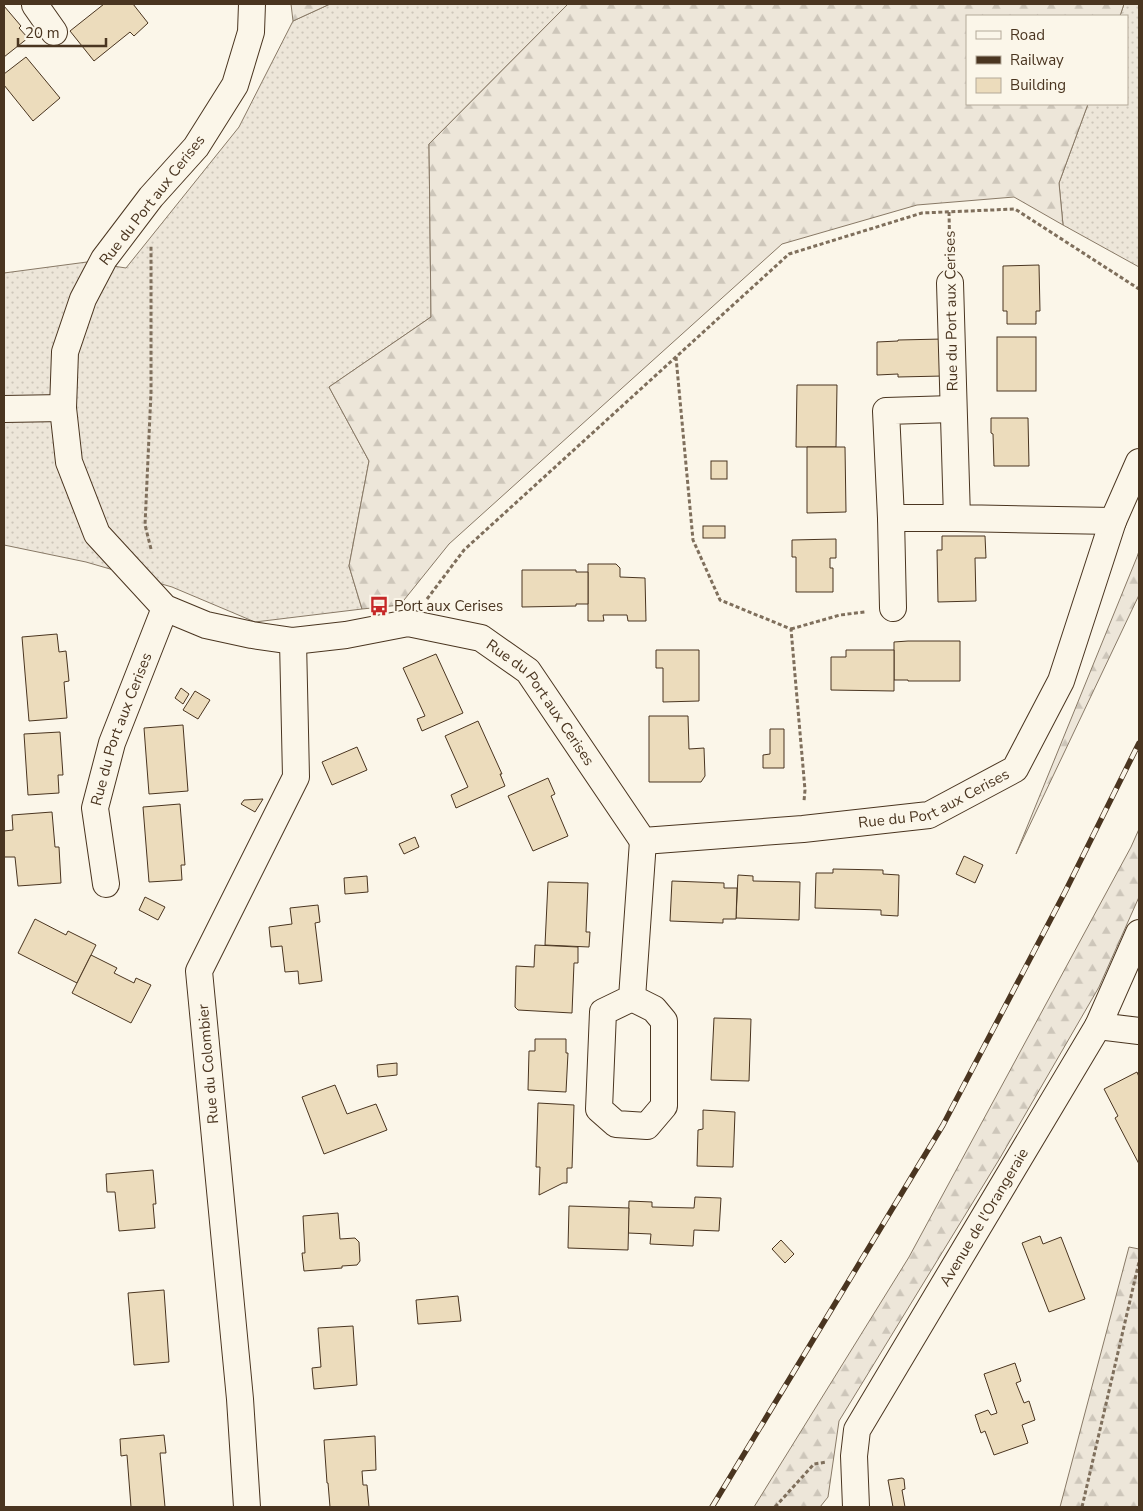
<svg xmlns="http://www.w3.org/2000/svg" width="1143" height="1511" viewBox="0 0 1143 1511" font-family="'Nunito Sans',sans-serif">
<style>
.grass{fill:url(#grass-dots);stroke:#887966}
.forest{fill:url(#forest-firs);stroke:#887966}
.building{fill:#ecdcbc;stroke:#4a3520}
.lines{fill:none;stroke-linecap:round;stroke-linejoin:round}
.street-casing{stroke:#4a3520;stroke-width:28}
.path{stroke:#7f6f5c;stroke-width:3;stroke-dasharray:4 2.5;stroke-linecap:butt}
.street{stroke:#fbf6e9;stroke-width:26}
.rail-casing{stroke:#4a3520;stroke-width:5.5}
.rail{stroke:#fbf6e9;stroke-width:4;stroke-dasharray:11;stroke-linecap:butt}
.labels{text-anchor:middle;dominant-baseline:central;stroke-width:4;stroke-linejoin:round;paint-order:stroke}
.street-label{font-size:15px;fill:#4a3520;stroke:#fbf6e9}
.poi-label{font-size:15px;fill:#4a3520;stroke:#fbf6e9;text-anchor:start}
</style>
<defs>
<pattern id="grass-dots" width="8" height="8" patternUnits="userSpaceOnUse" patternTransform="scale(1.25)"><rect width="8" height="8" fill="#ede6d9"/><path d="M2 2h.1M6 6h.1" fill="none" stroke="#cdc6ba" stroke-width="1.8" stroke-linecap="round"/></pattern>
<pattern id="forest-firs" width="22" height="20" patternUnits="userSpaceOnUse" patternTransform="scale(1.25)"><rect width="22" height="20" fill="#ede6d9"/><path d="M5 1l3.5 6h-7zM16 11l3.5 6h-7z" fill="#cdc6ba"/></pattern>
</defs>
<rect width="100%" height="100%" fill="#fbf6e9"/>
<!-- grass -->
<g class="grass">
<polygon points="330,4 568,4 429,144 431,317 329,387 369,461 349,566 362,609 255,622 172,587 86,562 4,545 4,273 87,262 126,268 239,127 293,21"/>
<polygon points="1124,4 1139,4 1139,267 1063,225 1059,183 1088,104 1127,104 1127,16 1120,16"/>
</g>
<!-- forest -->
<g class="forest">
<polygon points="291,4 330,4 293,21"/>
<polygon points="568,4 1124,4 1120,16 967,16 967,104 1088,104 1059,183 1063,225 1014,197 917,205 782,244 449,544 400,605 362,609 349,566 369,461 329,387 431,317 429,144"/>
<polygon points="1139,551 1139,595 1016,854 1137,557"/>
<polygon points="1139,829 1139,897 1099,987 1000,1158 839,1421 828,1497 820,1507 754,1507 909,1257 1131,847"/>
<polygon points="1129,1247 1139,1249 1139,1507 1060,1507"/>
</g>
<!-- building -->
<g class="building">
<polygon points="104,4 133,4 148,23 134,36 130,32 94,61 70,31"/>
<polygon points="4,6 21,26 19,28 28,38 4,57"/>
<polygon points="26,57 60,98 33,121 4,85 4,74"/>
<polygon points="1039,265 1040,311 1036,311 1036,324 1007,324 1007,311 1003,311 1003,266"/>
<rect x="997" y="337" width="39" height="54"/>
<polygon points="943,339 943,376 898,377 898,374 877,375 877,342 898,341 898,340"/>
<polygon points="797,385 837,385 836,447 796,447"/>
<polygon points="991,418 1028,418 1029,466 994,466 993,434 991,433"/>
<polygon points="807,447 845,447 846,512 807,513"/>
<rect x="711" y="461" width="16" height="18"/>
<rect x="703" y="526" width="22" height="12"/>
<polygon points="942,536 985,536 986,558 975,558 976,601 938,602 937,550 942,550"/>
<polygon points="836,539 836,558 830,558 830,568 833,568 833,592 796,592 796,557 792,557 792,540"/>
<polygon points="588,564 616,564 620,568 620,577 645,578 646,621 628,621 627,615 603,615 604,621 588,621"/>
<polygon points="522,570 576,570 576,572 588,572 588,604 576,604 576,606 522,607"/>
<polygon points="57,634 59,652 66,651 69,681 64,682 67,718 29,721 22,637"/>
<polygon points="908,641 960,641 960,681 908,681 908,680 894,680 894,642"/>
<polygon points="656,650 699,650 699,701 663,702 663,668 656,668"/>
<polygon points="846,650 894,650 894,691 831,690 831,657 846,657"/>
<polygon points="436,654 463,713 422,731 417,719 425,716 403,668"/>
<polygon points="181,688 189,694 183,704 175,698"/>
<polygon points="195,691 210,700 198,719 183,710"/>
<polygon points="649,716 688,716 689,749 704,748 705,776 701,782 649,782"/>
<polygon points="478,721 502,774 500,774 505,786 456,808 451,795 468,787 445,736"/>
<polygon points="183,725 188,791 149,794 144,728"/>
<polygon points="770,729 784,729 784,768 763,768 763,755 770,754"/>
<polygon points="60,732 63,775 58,775 59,793 28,795 24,734"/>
<polygon points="357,747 367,770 332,785 322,762"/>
<polygon points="548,778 555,794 551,796 568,836 533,851 508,796"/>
<polygon points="263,799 255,812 241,804 244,800"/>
<polygon points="180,804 185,865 181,865 182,880 149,882 143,807"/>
<polygon points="52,812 55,847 59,847 61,883 18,886 15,857 4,857 4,831 13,830 12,815"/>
<polygon points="415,837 419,847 404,854 399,844"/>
<polygon points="964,856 983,865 975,883 956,874"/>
<polygon points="833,869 883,870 883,874 899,875 898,916 881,915 881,910 815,908 816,873 833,873"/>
<polygon points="738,875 753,876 753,881 800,882 799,920 736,918"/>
<polygon points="367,876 368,892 345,894 344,878"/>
<polygon points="672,881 724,883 724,888 737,888 736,919 723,919 723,923 670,921"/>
<polygon points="548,882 588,883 586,932 590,932 589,947 545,945"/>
<polygon points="145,897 165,907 158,920 139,910"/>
<polygon points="318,905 320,922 315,923 322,981 299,984 298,971 285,972 282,946 271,947 269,927 292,924 290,908"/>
<polygon points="35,919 66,935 68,931 96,945 77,983 18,953"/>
<polygon points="535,945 578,947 578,963 574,963 572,1013 518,1010 515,1007 516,966 534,967"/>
<polygon points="91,955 117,968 114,973 134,983 136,978 151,985 131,1023 72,993"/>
<polygon points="714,1018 751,1019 749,1081 711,1080"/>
<polygon points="535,1039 566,1039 566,1053 568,1053 566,1092 528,1090 529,1051 535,1051"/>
<polygon points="397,1063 397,1075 378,1077 377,1065"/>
<polygon points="1137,1072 1139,1077 1139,1164 1115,1118 1118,1116 1104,1089"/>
<polygon points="335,1085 347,1114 376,1104 387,1130 324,1154 302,1097"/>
<polygon points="538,1103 574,1105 572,1168 567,1168 567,1183 563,1183 539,1195 540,1167 536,1167"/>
<polygon points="703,1110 735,1112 733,1167 697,1166 698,1130 703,1129"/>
<polygon points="153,1170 156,1204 153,1204 155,1228 119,1231 115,1192 107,1192 106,1174"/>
<polygon points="695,1197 721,1198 719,1231 694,1230 693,1246 650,1244 651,1234 628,1233 629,1201 652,1202 652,1207 694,1208"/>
<polygon points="569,1206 629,1208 628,1250 568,1248"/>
<polygon points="338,1213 340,1239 355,1238 359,1242 360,1261 357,1265 342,1266 342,1268 304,1271 302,1253 305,1253 303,1216"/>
<polygon points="1040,1236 1043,1244 1061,1237 1085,1299 1049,1312 1022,1243"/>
<polygon points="781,1240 794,1254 785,1263 772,1249"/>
<polygon points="164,1290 169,1362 134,1365 128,1293"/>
<polygon points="458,1296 461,1321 418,1324 416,1300"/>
<polygon points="353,1326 357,1385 314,1389 312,1368 321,1367 318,1328"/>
<polygon points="1015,1363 1021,1381 1016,1383 1024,1403 1029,1401 1035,1420 1022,1425 1028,1443 994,1455 985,1431 981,1433 975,1415 988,1410 991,1415 997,1413 984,1374"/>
<polygon points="164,1435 166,1453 160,1453 165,1507 131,1507 127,1455 121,1456 120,1439"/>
<polygon points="375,1436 376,1470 362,1471 363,1485 367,1485 369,1507 330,1507 328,1483 327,1483 324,1440"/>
<polygon points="902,1478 904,1479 905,1489 902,1490 905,1507 893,1507 888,1480"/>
</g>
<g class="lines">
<defs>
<g id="street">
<path id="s1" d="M252,4L251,32L235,85L196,147L151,197L104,259L83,299L65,352L63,408L69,462L97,534L165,608L206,625L252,635L293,641L346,635L408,623L481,638L528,671L643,841L803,829L929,815L1015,769L1061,681L1113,521L1139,462"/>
<polyline points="35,5 54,32"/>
<polyline points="950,283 957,518 1113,521"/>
<polyline points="4,409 63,408"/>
<polyline points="953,409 886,411 891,518 957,518"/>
<polyline points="891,518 893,608"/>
<path id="s2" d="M106,884L95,808L112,743L165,608"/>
<polyline points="632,998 654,1009 664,1021 664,1106 647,1126 616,1124 599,1109 603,1012 632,998 643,841"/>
<polyline points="1098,1026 1139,1031"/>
<polyline points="247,1507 240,1399 199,971 296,777 293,641"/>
<path id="s3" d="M856,1507L854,1456L857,1430L1098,1026L1139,933"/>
</g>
</defs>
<!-- street casing -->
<use href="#street" class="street-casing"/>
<!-- path -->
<g class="path">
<polyline points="949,212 950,257"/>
<polyline points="676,357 693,540 720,600 791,629 805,790 804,801"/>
<polyline points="151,549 145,525 151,392 151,246"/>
<polyline points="427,599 464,550 789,254 922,213 1015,209 1139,289"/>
<polyline points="791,629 840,615 865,612"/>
<polyline points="775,1507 814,1464 827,1462"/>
<polyline points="1082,1507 1139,1262"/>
</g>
<!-- street -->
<use href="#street" class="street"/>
<defs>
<polyline id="rail" points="712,1507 943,1125 1065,892 1139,743"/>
</defs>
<!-- rail casing -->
<use href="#rail" class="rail-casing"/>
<!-- rail -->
<use href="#rail" class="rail"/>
</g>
<!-- icons -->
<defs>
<symbol id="bus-bare" viewBox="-9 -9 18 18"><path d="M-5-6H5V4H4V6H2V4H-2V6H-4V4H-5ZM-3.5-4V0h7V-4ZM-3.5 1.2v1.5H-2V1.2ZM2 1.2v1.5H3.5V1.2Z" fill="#c62828" stroke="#fbf6e9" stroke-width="2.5" paint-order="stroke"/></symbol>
</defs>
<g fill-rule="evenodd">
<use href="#bus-bare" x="365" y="592" width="28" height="28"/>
</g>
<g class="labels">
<!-- street labels -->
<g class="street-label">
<text transform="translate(152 200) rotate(-52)">Rue du Port aux Cerises</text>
<text transform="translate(951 311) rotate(-91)">Rue du Port aux Cerises</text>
<text stroke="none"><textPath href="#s1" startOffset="1104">Rue du Port aux Cerises</textPath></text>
<text stroke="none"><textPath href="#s2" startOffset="160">Rue du Port aux Cerises</textPath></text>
<text stroke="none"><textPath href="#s1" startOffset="1574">Rue du Port aux Cerises</textPath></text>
<text transform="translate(208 1064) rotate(-95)">Rue du Colombier</text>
<text stroke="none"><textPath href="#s3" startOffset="325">Avenue de l'Orangeraie</textPath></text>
</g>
<!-- poi labels -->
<g class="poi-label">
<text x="394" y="606">Port aux Cerises</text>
</g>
</g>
<!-- border -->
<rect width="1143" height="1511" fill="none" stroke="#4a3520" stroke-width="10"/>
<!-- legend -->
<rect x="966" y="15" width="162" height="90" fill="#fbf6e9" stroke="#b4a999"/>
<rect x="976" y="31" width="25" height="8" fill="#fbf6e9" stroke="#b4a999"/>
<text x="1010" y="40" font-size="15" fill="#4a3520">Road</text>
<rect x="976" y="56" width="25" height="8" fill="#4a3520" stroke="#b4a999"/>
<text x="1010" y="65" font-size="15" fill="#4a3520">Railway</text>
<rect x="976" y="78" width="25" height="15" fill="#ecdcbc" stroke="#b4a999"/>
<text x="1010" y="90" font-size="15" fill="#4a3520">Building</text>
<!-- scale -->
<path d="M18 38v8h88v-8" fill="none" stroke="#4a3520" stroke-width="2.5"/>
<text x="25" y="38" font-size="15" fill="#4a3520" stroke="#fbf6e9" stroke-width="4" paint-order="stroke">20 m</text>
</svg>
